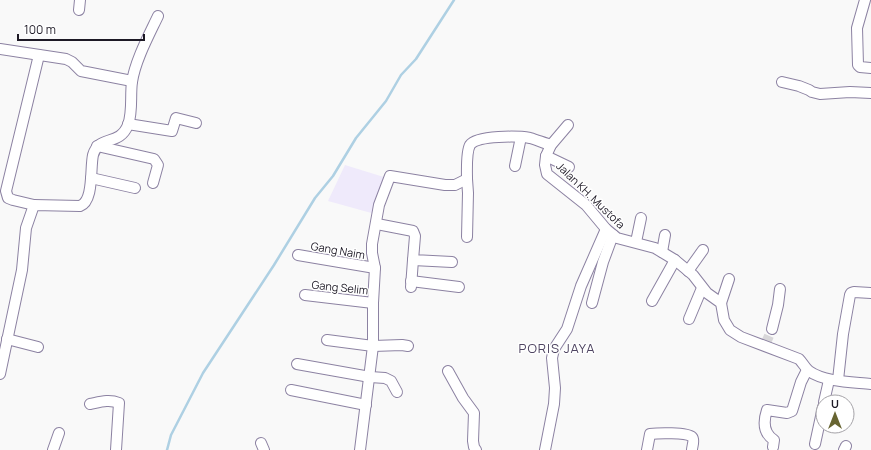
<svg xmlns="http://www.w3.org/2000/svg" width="871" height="450" viewBox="0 0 871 450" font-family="Manrope,sans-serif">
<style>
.built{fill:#efeafb}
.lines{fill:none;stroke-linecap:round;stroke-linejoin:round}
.stream{stroke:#aed0e3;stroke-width:2.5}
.minor-tunnel{stroke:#d8d7d9;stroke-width:10;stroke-dasharray:10 5;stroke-linecap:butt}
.minor-casing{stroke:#8c82a2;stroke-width:12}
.minor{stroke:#fff;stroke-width:10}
.labels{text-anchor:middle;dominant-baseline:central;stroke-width:3;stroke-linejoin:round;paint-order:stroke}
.street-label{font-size:11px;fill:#1d1925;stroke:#fff}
.quarter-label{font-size:13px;letter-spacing:1px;fill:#4f4562;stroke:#fff}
</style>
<rect width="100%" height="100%" fill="#f9f9f9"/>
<!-- built -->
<polygon class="built" points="345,165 387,178 375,214 328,201"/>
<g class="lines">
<!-- stream -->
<polyline class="stream" points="167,450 171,435 203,373 274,265 315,198 333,176 356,138 386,101 401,75 416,59 454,0"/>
<!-- minor-tunnel -->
<polyline class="minor-tunnel" points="765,345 772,329"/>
<defs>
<g id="minor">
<polyline points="865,0 857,28 858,65 860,67 871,68"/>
<polyline points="79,10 80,0"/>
<polyline points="0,49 66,59 72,62 81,71 132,81"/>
<polyline points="782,82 799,86 809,90 812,92 820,94 850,92 871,93"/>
<polyline points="128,124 172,131 176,118 196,123"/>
<path d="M568,125L551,145L546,156L545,165L547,174L586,205L606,229L617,238L655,248L675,260L693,275L707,293L721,303L724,320L730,330L741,337L799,359C803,363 805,368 809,371C824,382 853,382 871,384"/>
<polyline points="97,146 154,159 158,165 153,183"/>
<polyline points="546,156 569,167"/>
<polyline points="515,166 521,137"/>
<polyline points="91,178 135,188"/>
<polyline points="34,205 13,200 8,198 6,191 39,55"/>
<polyline points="377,224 413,231 415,236 413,260 452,262"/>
<polyline points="467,237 468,193 467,179"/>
<polyline points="636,242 641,218"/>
<polyline points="662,252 665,235"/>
<polyline points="298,255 375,268"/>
<polyline points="688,271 703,250"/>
<polyline points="411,281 459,287"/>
<polyline points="411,287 413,260"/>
<polyline points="305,295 373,303"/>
<polyline points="652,301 675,260"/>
<polyline points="592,303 603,262 613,235"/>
<polyline points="721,303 729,279"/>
<polyline points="689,319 702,288"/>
<polyline points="772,329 778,305 780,289"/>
<polyline points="7,339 38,347"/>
<polyline points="327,340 373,346 402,345 408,346"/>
<polyline points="297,364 370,377 385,378 391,381 397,392"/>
<polyline points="448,371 463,398 474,413 473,441 474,447 476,450"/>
<path d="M0,374L22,270L26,228L34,205L80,206C94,201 90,168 93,155C99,134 119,147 128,125C133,111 130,96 132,82C135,61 149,35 158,16"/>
<polyline points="838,380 843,334 850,295 851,293 854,292 871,293"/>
<polyline points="291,390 366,405"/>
<polyline points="824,402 829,380"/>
<path d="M90,404C100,402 109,399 119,403L116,450"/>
<polyline points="261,443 264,450"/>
<polyline points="815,444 823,407"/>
<path d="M773,447L774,440C763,433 763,422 767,410L787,413L792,411L801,382L807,370"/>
<polyline points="53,450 59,433"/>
<path d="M360,450L373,346V303L375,268L372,253V244L379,205L390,176L445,185H455L467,179C467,171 466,152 470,145C477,135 519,136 530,138C537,140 544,143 551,145"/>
<polyline points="545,450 554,404 555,388 552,358 554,349 567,329 581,286 606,229"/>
<path d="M647,450L650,434C657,433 687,432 692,437C695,440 692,446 692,450"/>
<polyline points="844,450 846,446"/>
</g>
</defs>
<!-- minor casing -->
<use href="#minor" class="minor-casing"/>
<!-- minor -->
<use href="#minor" class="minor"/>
</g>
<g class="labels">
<!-- street labels -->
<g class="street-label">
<text transform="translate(591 195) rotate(44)">Jalan KH. Mustofa</text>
<text transform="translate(338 250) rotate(10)">Gang Naim</text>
<text transform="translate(340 287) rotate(6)">Gang Selim</text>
</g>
<!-- quarter labels -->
<g class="quarter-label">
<text x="557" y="348">PORIS JAYA</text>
</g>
</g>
<!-- north arrow -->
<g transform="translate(835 414)"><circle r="19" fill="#ffffff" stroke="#a5a3a8"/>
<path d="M0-3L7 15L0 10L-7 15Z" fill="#676431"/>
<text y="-6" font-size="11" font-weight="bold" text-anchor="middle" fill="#1d1925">U</text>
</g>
<!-- scale -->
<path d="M18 34v6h126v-6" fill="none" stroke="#1d1925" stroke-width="2"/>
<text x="24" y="34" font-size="12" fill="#1d1925" stroke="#ffffff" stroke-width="3" paint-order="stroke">100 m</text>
</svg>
